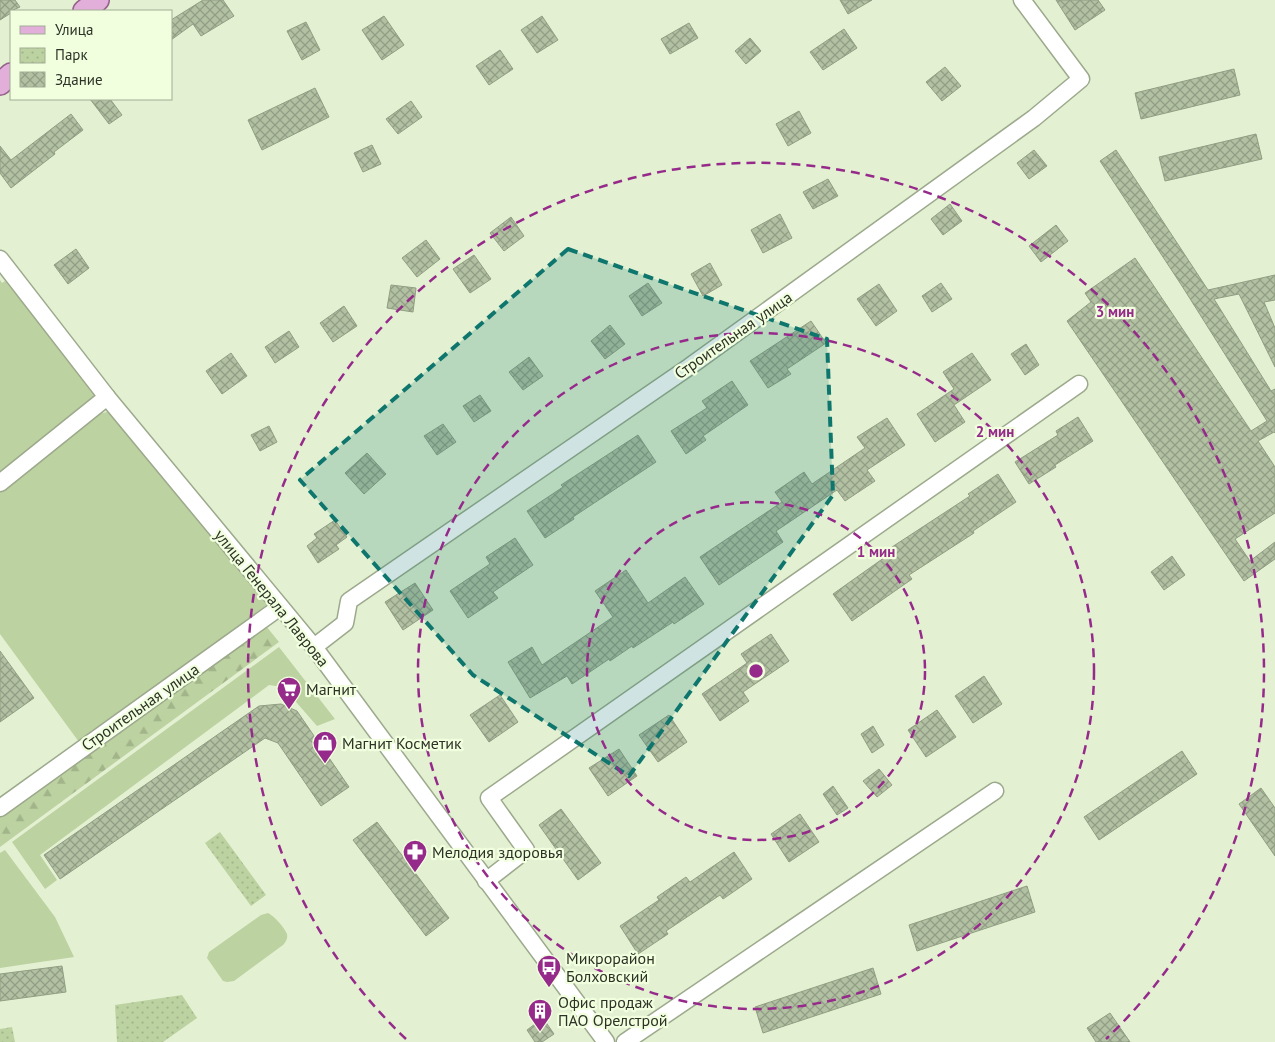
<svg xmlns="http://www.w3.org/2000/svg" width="1275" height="1042" viewBox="0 0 1275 1042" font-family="'PT Sans',sans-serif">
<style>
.grass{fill:#bcd2a0}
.forest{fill:url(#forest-firs)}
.park{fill:url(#park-dots)}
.building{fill:url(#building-cross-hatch);stroke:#919e82}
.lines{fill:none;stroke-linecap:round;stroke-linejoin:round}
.minor-casing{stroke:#9ca98c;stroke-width:19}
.major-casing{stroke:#95608b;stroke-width:24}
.minor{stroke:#fff;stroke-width:16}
.major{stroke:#e1afda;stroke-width:21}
.marked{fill:#0f766e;fill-opacity:0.2;stroke:#0f766e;stroke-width:4;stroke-dasharray:10 6;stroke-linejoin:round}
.ring{fill:none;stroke:#962a8b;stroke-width:2.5;stroke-dasharray:9 6}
.labels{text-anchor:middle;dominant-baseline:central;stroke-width:4.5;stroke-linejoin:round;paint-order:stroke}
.street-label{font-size:16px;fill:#2d3226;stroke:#f1ffdf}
.poi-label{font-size:16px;fill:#2d3226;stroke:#f1ffdf;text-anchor:start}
.centre{fill:#962a8b;stroke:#f1ffdf;stroke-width:2.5}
.ring-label{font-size:15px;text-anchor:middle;font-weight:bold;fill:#962a8b;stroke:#f1ffdf;stroke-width:4.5;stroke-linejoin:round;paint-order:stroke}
</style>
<defs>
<pattern id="forest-firs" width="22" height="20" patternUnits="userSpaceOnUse" patternTransform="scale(1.25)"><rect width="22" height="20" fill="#bcd2a0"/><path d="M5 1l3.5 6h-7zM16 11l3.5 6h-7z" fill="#a2b58a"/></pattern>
<pattern id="park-dots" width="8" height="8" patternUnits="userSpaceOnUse" patternTransform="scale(1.25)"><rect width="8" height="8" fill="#bcd2a0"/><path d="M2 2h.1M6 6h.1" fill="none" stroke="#a2b58a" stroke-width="1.8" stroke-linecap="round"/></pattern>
<pattern id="building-cross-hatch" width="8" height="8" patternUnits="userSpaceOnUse" patternTransform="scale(1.25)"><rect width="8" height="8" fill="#b3c1a3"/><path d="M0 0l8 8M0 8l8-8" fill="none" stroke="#929d85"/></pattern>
</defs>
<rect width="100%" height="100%" fill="#e3f1d2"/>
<!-- grass -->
<g class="grass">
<polygon points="0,280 2,283 5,281 97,393 92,404 0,474"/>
<polygon points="111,411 268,604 79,742 0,634 0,491 99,414"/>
<polygon points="279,647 335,719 317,726 283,687 269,685 40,855 57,880 45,889 12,842"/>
<polygon points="5,850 55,917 74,957 0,968 0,853"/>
<path d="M268,913C274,916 284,927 287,934C288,938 286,942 283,945L234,981L227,982L223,981L207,958L209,952L261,915Z"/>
</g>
<!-- forest -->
<polygon class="forest" points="266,626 279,642 0,847 0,814"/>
<!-- park -->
<g class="park">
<polygon points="220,832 266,895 251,906 205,843"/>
<polygon points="182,995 197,1018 163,1042 117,1042 115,1005"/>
<polygon points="12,1027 15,1042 0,1042 0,1029"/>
</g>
<!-- building -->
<g class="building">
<polygon points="0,0 15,0 20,7 11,11 11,13 0,20"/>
<polygon points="203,0 223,0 234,16 201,36 193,24 171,40 171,20"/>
<polygon points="840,0 872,0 848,14"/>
<polygon points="1056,0 1098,0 1105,10 1075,30"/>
<polygon points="384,16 404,45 382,60 362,30"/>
<polygon points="542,16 558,40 537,53 521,30"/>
<polygon points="306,22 320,50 302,60 287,31"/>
<polygon points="689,23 698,38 670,54 661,39"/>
<polygon points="844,29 857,48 823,70 810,52"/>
<polygon points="750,38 761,51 746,64 735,51"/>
<polygon points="500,50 513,69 489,85 476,66"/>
<polygon points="945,67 961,86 942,101 926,82"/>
<polygon points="1234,69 1240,95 1141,119 1135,93"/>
<polygon points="315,88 329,117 262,150 248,120"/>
<polygon points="90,99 110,99 122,115 109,124"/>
<polygon points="411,101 422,117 398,134 386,119"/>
<polygon points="799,111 811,133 788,146 776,124"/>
<polygon points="71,114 83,130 54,152 55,154 11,188 0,173 0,146 11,160"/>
<polygon points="1256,134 1262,159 1165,181 1159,157"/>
<polygon points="372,145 381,164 363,172 354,153"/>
<polygon points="1034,150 1047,166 1029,179 1017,163"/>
<polygon points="1116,150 1208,290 1275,275 1275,300 1264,302 1275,328 1275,367 1239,294 1214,299 1271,391 1275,389 1275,433 1274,432 1258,441 1275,467 1275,513 1235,539 1250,561 1275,542 1275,559 1244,581 1067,321 1091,302 1085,293 1135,258 1251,431 1267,421 1182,286 1100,161"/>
<polygon points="828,179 838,196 813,209 803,192"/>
<polygon points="950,204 962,221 943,235 931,219"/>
<polygon points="780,214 792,238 763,253 751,230"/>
<polygon points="511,217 524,236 504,251 490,233"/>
<polygon points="1056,225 1068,241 1041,262 1029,246"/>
<polygon points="426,240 440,259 417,277 402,258"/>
<polygon points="76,249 89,268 68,284 54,265"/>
<polygon points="474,255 491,279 470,293 453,269"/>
<polygon points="710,263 722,285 703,296 691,274"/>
<polygon points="648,283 662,303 642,316 629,296"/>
<polygon points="941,283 952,299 932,312 922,296"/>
<polygon points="879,284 897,311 876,326 857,299"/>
<polygon points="391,285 416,288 413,312 387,308"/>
<polygon points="344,306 357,326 333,342 320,323"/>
<polygon points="811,321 826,343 787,369 791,374 768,388 750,361"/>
<polygon points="610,325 625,344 605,359 591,341"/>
<polygon points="289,331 299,347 275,363 265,347"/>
<polygon points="1026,344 1039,365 1025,375 1011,354"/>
<polygon points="231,353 247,376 222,394 206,371"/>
<polygon points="972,353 991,380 954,405 965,422 935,442 917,414 954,389 943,372"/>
<polygon points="529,357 543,376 523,390 509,372"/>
<polygon points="732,381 748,405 703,436 706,440 686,454 671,431 707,408 702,401"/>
<polygon points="480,395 491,411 474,422 463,406"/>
<polygon points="1078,417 1093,441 1055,465 1056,467 1029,484 1015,462 1058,435 1056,431"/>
<polygon points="887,418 905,445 867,470 875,481 845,501 837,490 776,531 783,542 719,585 700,557 782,502 775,492 804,472 812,484 865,448 857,437"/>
<polygon points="443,424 456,442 437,455 424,436"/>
<polygon points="269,426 277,442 260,451 251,435"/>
<polygon points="638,435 656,462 573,517 574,519 545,538 527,511 563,487 561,485"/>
<polygon points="367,453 386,474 364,494 345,473"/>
<polygon points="998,474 1016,502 973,531 974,533 909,575 912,579 852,621 833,594 895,550 892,547 970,496 968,494"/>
<polygon points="335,520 347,537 336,545 339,549 318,563 307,546 317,538 314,534"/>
<polygon points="515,538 533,565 493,592 498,598 468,618 450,591 490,564 486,557"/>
<polygon points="1172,556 1185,575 1164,590 1151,572"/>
<polygon points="626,570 648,603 685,577 704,604 674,624 673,622 633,648 632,646 610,661 609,659 572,684 567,676 530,698 508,662 532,647 542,665 613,617 595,591"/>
<polygon points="415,583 433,610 403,630 385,602"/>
<polygon points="771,634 789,661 743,692 749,701 720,721 702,694 747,663 741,654"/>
<polygon points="0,651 34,698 0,722"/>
<polygon points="984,676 1002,704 973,723 955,696"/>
<polygon points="500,695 518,722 489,742 470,715"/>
<polygon points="281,704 297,711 349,787 321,806 278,743 265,738 60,879 44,855 259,706"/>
<polygon points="937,710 956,737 926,757 908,730"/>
<polygon points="669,715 687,742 658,762 639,735"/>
<polygon points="873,726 884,745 872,753 861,734"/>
<polygon points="619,749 637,776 608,796 589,768"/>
<polygon points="1182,751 1197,774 1099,840 1084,817"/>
<polygon points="879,769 892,785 877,797 863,781"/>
<polygon points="833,786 848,808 837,815 823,794"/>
<polygon points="1261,788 1275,808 1275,856 1239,804"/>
<polygon points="561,809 601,863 578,880 539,825"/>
<polygon points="800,814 819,842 789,862 771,834"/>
<polygon points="377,822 449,918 426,936 353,840"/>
<polygon points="734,852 752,879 723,899 720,895 666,931 668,934 638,954 620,926 659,900 657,897 686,877 690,882"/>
<polygon points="1027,886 1035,912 917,951 909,925"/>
<polygon points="62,966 66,992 0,1001 0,974"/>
<polygon points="873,968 881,994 763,1033 755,1007"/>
<polygon points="1110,1013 1130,1042 1096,1042 1087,1028"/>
<polygon points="543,1018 554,1034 542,1042 535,1042 527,1030"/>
</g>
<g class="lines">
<defs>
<g id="minor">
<polyline points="0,259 107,397 314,647 606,1042"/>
<polyline points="0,483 107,397"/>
<polyline points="314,647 345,623 349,601 689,367 1034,118 1081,79 1022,0"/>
<polyline points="0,808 280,607"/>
<polyline points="486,881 526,850 489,798 1079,384"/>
<polyline points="625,1042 995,791"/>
</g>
<g id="major">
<polyline points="84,11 98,0"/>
<polyline points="0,84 11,74"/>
</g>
</defs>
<!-- minor casing -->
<use href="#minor" class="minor-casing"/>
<!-- major casing -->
<use href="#major" class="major-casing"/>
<!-- minor -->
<use href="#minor" class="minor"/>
<!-- major -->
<use href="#major" class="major"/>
</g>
<!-- marked area -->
<path class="marked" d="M568,249L827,339L833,495L629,776L473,675L300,480Z"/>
<!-- distance rings -->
<g class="ring">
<circle cx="756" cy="671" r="169"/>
<circle cx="756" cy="671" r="338"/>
<path d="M406 1039A508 508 0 1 1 1106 1039"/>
</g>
<!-- icons -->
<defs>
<symbol id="supermarket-pin" viewBox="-11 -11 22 30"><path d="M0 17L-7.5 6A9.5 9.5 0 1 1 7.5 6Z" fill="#962a8b" stroke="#f1ffdf"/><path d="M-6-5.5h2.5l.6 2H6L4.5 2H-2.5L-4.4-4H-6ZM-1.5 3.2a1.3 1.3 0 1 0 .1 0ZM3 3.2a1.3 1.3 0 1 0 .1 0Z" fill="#fff"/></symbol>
<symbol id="shop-pin" viewBox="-11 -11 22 30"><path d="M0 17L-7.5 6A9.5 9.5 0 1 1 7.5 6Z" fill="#962a8b" stroke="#f1ffdf"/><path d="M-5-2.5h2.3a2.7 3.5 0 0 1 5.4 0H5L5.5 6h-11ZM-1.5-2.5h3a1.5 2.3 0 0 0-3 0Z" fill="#fff"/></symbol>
<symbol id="pharmacy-pin" viewBox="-11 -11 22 30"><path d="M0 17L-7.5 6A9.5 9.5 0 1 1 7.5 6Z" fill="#962a8b" stroke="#f1ffdf"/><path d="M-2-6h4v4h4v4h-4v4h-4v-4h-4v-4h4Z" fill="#fff"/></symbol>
<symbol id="bus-pin" viewBox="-11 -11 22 30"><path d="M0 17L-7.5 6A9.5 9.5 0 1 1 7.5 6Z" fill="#962a8b" stroke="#f1ffdf"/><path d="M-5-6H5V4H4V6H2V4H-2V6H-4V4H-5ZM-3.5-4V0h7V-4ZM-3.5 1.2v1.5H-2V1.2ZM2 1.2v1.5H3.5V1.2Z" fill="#fff"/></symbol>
<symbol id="building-pin" viewBox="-11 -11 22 30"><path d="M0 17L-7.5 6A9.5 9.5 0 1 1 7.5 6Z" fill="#962a8b" stroke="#f1ffdf"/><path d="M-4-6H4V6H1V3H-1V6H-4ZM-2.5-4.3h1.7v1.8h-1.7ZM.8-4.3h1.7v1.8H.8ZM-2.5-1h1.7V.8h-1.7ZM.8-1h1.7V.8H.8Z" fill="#fff"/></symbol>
</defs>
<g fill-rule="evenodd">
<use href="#supermarket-pin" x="275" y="675" width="28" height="38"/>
<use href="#shop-pin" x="311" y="729" width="28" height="38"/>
<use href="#pharmacy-pin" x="401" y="838" width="28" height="38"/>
<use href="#bus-pin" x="535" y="953" width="28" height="38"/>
<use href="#building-pin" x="526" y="997" width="28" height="38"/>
</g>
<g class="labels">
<!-- street labels -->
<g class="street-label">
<text transform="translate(733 335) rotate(-35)">Строительная улица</text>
<text transform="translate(272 598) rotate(51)">улица Генерала Лаврова</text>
<text transform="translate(140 707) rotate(-35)">Строительная улица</text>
</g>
<!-- poi labels -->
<g class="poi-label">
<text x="306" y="689">Магнит</text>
<text x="342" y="743">Магнит Косметик</text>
<text x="432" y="852">Мелодия здоровья</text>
<text x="566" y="958">Микрорайон<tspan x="566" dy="18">Болховский</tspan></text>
<text x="558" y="1002">Офис продаж<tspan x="558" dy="18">ПАО Орелстрой</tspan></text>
</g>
</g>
<circle cx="756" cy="671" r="8" class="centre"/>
<g class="ring-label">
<text x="1115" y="317">3 мин</text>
<text x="995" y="437">2 мин</text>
<text x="876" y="557">1 мин</text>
</g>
<!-- legend -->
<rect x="10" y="10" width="162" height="90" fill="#f1ffdf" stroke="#a3ad95"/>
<rect x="20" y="26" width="25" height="8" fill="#e1afda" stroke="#a3ad95"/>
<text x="55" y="35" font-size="15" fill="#2d3226">Улица</text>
<rect x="20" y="48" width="25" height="15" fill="url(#park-dots)" stroke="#a3ad95"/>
<text x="55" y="60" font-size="15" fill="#2d3226">Парк</text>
<rect x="20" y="72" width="25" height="15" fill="url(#building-cross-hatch)" stroke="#a3ad95"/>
<text x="55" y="85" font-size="15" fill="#2d3226">Здание</text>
</svg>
